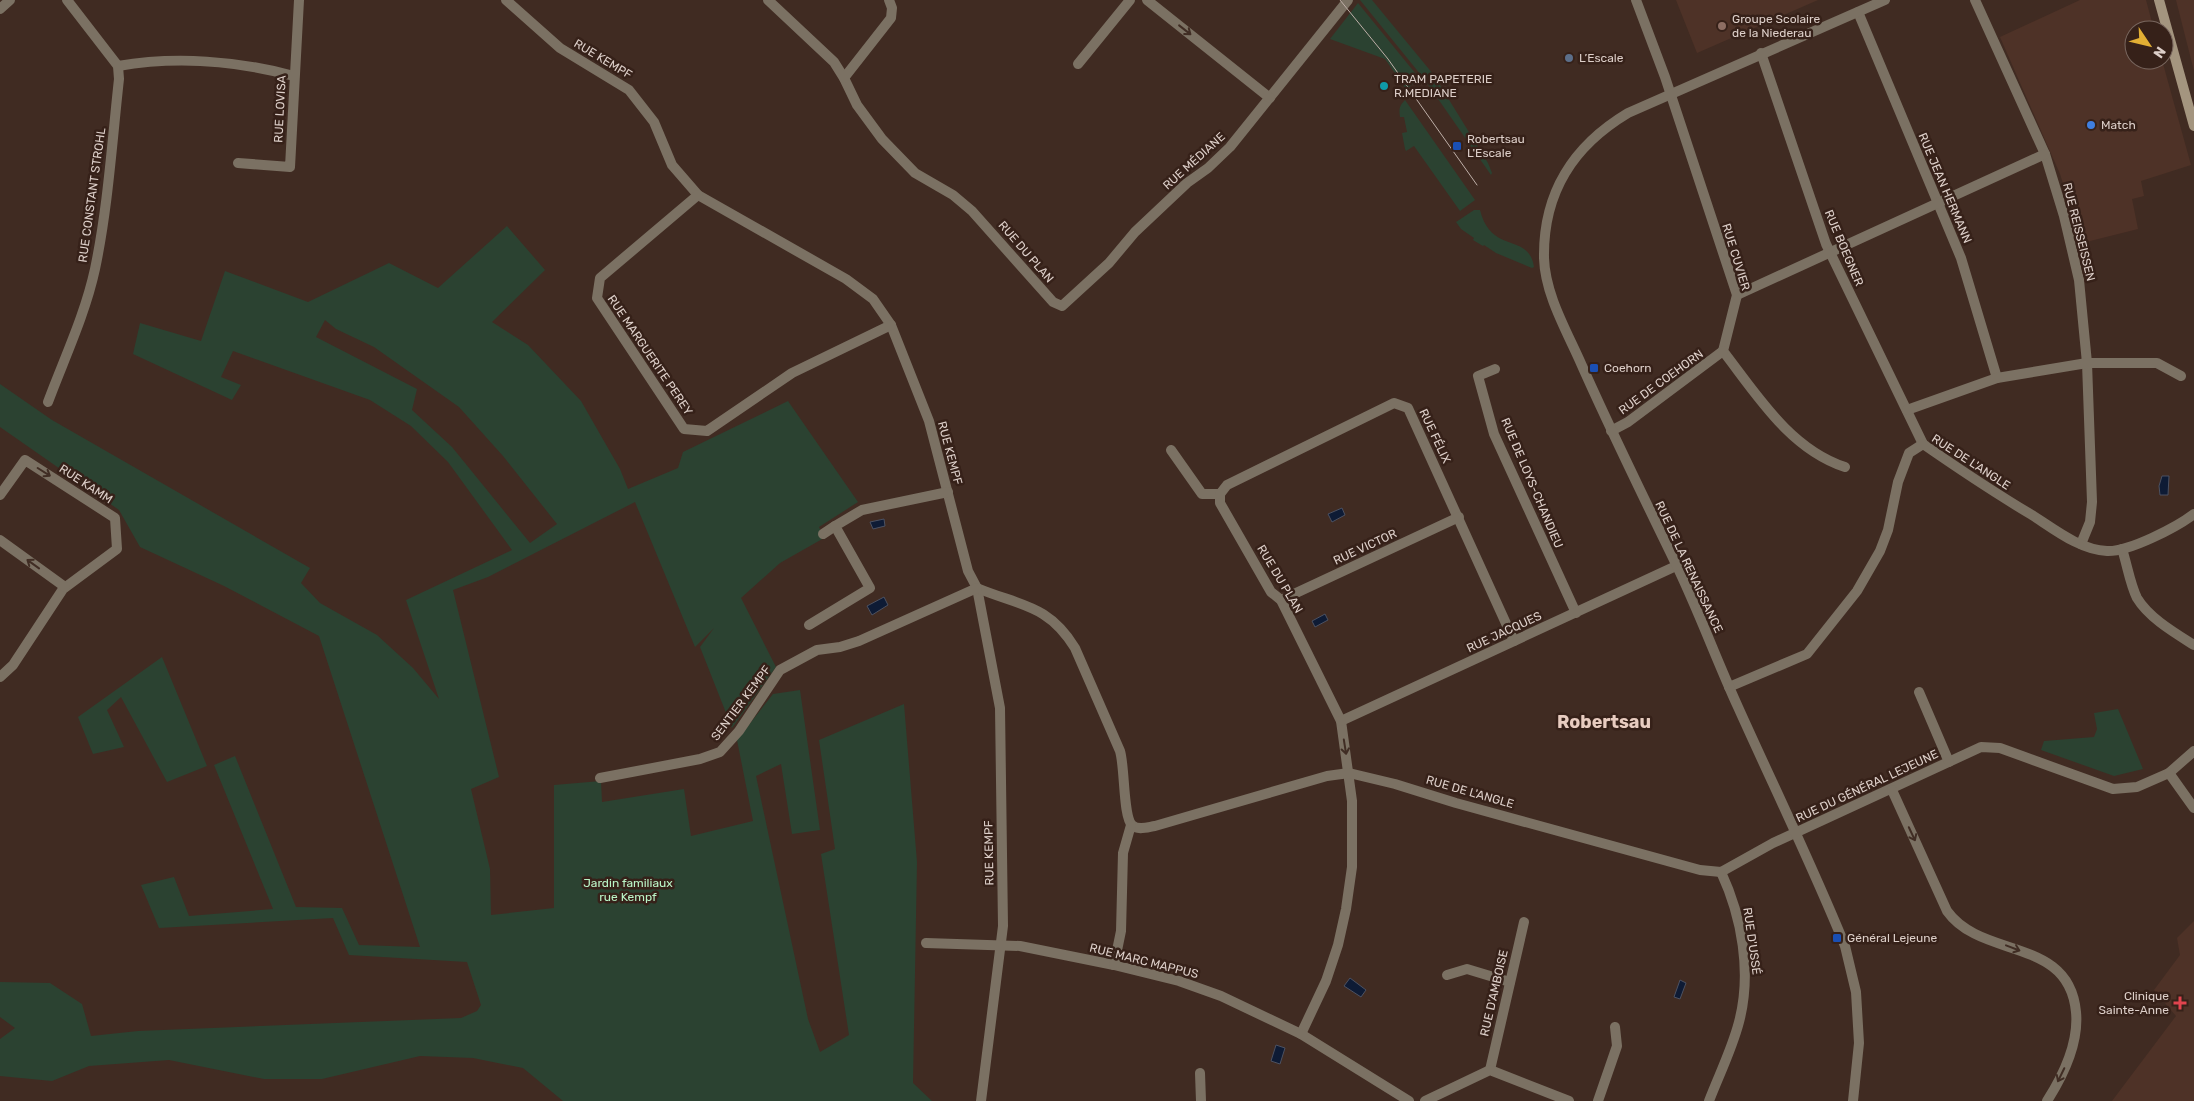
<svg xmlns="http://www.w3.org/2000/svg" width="2194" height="1101" viewBox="0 0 2194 1101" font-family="Rubik,sans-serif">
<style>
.built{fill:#4e3227}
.green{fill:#2b4231;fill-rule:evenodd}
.water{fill:#0e1b35;stroke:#4c5161}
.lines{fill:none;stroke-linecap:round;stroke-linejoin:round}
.minor{stroke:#7b7163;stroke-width:10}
.secondary{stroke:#a4957f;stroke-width:10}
.tram{stroke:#beafa8;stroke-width:1}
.oneway{stroke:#402d24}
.education-dot{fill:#8d6e63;stroke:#362119;stroke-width:2}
.service-dot{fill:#5c6f8a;stroke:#362119;stroke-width:2}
.culture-dot{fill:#0f9aa8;stroke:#362119;stroke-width:2}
.shop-dot{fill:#3f7fe0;stroke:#362119;stroke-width:2}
.transit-dot{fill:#1a4fb4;stroke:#362119;stroke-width:2}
.health-dot{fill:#e0444e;stroke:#362119;stroke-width:2}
.labels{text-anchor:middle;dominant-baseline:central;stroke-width:5;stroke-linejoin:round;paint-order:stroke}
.poi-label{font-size:12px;fill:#ddcfc9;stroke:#362119;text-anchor:start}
.street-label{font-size:12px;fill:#ddcfc9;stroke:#362119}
.park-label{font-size:12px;fill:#baf4c7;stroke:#362119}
.district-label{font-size:18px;font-weight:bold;fill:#e8ccc0;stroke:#362119}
</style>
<rect width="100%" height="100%" fill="#402b22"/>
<!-- built -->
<g class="built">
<polygon points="1676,0 1818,0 1697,53"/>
<polygon points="2080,0 2146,0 2154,30 2134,30 2134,60 2162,60 2191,165 2141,181 2144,196 2132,199 2138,229 2082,243 2060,174 2000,37"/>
<polygon points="2176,0 2194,0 2194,71"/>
<polygon points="2194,921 2194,1101 2112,1101 2176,1016 2154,990 2180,955 2177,938"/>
</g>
<!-- green -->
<g class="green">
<polygon points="1360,0 1372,0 1433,74 1425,80"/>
<polygon points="1358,3 1420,79 1406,89 1385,59 1330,39"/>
<polygon points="1435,77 1488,163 1492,173 1491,175 1427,83"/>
<path d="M1405,100L1475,200L1460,211L1414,146L1406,151L1405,149L1402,133L1407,132L1404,117H1400C1399,109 1399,106 1405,100Z"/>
<path d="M1474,210H1480C1491,255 1529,232 1534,267L1532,268L1496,253L1484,245L1483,246L1473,240L1474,238L1461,229L1456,222Z"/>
<path d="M507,226L545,270L492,322L528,345L581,401L620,469L628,489L678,468L683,452L788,401L858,502L819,527L824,538L780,563L741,598L776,667L732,728L700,647L714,628L695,647L635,502L488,577L453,590L499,777L471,789L490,869L491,915L554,908V785L601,781L602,802L684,789L691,836L753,821L737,740L773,694L800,690L820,830L792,834L781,764L756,776L808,1019L820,1052L849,1035L821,854L835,849L819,740L904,704L917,862L913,1083L932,1101H563L523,1068L473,1058L420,1056L322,1079H264L169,1060L89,1066L52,1081L0,1076V1039L15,1028L0,1017V982L50,983L82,1004L91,1036L138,1031L461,1018L477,1011L481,1005L467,962L349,955L333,918L159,928L141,885L174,877L189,916L273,909L214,765L235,756L296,907L342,908L359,945L420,947L319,636L224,586L140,547L119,510L0,427V384L52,420L310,568L301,583L320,603L377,635L413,668L439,699L406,600L512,550L448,462L411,426L370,400L233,351L221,377L241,385L232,400L133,354L140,323L201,341L225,271L308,302L389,263L438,288ZM325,320L336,329L374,347L459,407L503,456L557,524L530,543L452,447L412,410L417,389L316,337Z"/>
<polygon points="162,657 207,766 167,782 121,697 107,710 124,747 93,754 78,717"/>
<polygon points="2118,709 2143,769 2114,776 2041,750 2044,741 2094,737 2097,729 2094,713"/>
</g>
<!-- water -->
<g class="water">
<polygon points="2162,476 2169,476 2168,495 2160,495 2159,486"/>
<polygon points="1342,508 1345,515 1332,522 1328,514"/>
<polygon points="884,519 885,526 873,529 870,522"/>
<polygon points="884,597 888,605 872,615 867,606"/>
<polygon points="1325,614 1328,620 1315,627 1312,621"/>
<polygon points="1350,978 1366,990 1361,997 1344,986"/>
<polygon points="1680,980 1686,983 1680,999 1674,997"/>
<polygon points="1276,1045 1285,1048 1280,1064 1271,1061"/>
</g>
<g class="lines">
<!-- minor -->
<g class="minor">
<polyline points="506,0 560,48 629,90 654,122 672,165 698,195 846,279 873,299 891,325 929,421 968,571 977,588 1000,708 1003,926 981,1101"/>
<polyline points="768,0 834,62 844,78 857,105 882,139 915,173 953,195 972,211 1053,302 1062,306 1109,263 1135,232 1187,183 1208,168 1230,147 1348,0"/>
<polyline points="1147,0 1270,98"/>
<path d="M1636,0L1665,77L1737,295L1723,351C1757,395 1790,449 1845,467"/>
<polyline points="1975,0 2045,154 2064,216 2079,280 2087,363 2092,502 2090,522 2081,544"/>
<polyline points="0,9 10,0"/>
<polyline points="1858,12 1961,258 1997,378"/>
<polyline points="1761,53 1826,244 1923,444"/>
<polyline points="1078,64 1130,0"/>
<path d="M118,66C176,56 238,61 294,76"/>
<polyline points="844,78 891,18 892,8 889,0"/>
<polyline points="238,163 290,167 299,0"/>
<polyline points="698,195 600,278 597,298 684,429 707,431 792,373 891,325"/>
<polyline points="1737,295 2045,154"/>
<polyline points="1495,369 1478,376 1494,434 1576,613"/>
<path d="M48,402C64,359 85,315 95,269C108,207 112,142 119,79L118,66L67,0"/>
<polyline points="1907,410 1997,378 2087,363 2157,363 2181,376"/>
<polyline points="1611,431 1628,422 1723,351"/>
<polyline points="1171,450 1202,494 1220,494 1220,503 1271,592 1281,600 1341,721 1352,801 1352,867 1346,909 1338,945 1326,981 1301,1034"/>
<polyline points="1220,494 1227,485 1394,403 1408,408 1514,641"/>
<polyline points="0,495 25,460 115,518 117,549 63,589 13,665 0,677"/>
<polyline points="823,534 835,526"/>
<polyline points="0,540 65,587"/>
<path d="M2122,549C2127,564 2130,584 2137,598C2149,618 2175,633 2194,645"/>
<path d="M977,588C1020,606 1048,604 1075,648L1120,751C1125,767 1123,817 1132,825C1138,831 1148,827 1155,826L1327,776L1349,773L1395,784L1456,803L1700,870L1721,872L1773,843L1981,747L2000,748L2113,789L2137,787L2169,773L2194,751"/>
<polyline points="1281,600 1459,517"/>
<polyline points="809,625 870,588 835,526 862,510 948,492"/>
<path d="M1729,687L1807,654L1857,591L1880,551L1888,530L1898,482L1909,453L1923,444C1959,469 1995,493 2032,515C2054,529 2080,550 2107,551C2129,552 2177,527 2194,514"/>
<polyline points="1919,692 1949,762"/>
<polyline points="1341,721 1676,566"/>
<polyline points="2169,773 2194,808"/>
<polyline points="600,778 700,759 720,752 739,731 780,670 817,650 840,647 859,641 977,588"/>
<path d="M1892,790L1947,911C1982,960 2069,936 2076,1012C2079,1043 2063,1076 2047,1101"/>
<polyline points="926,943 1020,946 1114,965 1179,981 1221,996 1301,1034 1409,1101"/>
<polyline points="1114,965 1121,931 1123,853 1131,825"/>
<polyline points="1447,975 1467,969 1510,982"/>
<polyline points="1490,1070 1524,922"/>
<polyline points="1200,1073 1201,1101"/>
<polyline points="1425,1101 1490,1070 1569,1101"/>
<polyline points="1598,1101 1617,1046 1615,1027"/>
<path d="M1709,1101C1719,1075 1732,1049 1739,1022C1752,973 1742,917 1721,872"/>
<path d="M1853,1101L1859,1043L1856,992L1845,946C1812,865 1774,787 1738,707C1716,659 1698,609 1675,562C1642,494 1609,427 1579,359C1565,328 1545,293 1544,258C1543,192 1573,146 1628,113L1885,0"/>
</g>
<!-- secondary -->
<polyline class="secondary" points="2159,0 2194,126"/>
<!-- tram -->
<polyline class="tram" points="1340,0 1388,59 1477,185"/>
</g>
<!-- one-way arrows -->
<defs><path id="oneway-shaft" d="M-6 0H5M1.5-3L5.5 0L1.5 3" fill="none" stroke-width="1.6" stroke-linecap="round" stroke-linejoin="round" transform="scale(1.25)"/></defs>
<g class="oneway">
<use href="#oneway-shaft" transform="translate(1185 30) rotate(38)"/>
<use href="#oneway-shaft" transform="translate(44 472) rotate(32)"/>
<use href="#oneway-shaft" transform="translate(33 564) rotate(-144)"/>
<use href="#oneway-shaft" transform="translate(1345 747) rotate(81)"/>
<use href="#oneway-shaft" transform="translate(1912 834) rotate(65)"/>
<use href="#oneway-shaft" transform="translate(2013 948) rotate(21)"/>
<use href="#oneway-shaft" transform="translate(2061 1075) rotate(116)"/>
</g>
<!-- markers -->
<circle class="education-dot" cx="1722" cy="26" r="5"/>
<circle class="service-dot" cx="1569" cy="58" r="5"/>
<circle class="culture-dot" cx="1384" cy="86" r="5"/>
<circle class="shop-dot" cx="2091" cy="125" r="5"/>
<g class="transit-dot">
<rect x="1452" y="141" width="10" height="10" rx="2.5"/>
<rect x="1589" y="363" width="10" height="10" rx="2.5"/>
<rect x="1832" y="933" width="10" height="10" rx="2.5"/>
</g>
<path class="health-dot" d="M2177.5 995.5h5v5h5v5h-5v5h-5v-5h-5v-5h5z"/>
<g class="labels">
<!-- poi labels -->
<g class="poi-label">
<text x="1732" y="19">Groupe Scolaire<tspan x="1732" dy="14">de la Niederau</tspan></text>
<text x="1579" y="58">L’Escale</text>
<text x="1394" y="79">TRAM PAPETERIE<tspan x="1394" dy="14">R.MEDIANE</tspan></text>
<text x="2101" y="125">Match</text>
<text x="1467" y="139">Robertsau<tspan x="1467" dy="14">L'Escale</tspan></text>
<text x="1604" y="368">Coehorn</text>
<text x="1847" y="938">Général Lejeune</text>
<text x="2169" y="996" text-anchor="end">Clinique<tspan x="2169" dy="14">Sainte-Anne</tspan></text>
</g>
<!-- street labels -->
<g class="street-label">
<text transform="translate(603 59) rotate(31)">RUE KEMPF</text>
<text transform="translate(280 109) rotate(-87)">RUE LOVISA</text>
<text transform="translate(1194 161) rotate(-42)">RUE MÉDIANE</text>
<text transform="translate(1945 188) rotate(67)">RUE JEAN HERMANN</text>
<text transform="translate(92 195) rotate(-82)">RUE CONSTANT STROHL</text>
<text transform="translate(2079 232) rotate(76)">RUE REISSEISSEN</text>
<text transform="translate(1844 248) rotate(67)">RUE BOEGNER</text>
<text transform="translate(1026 252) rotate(49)">RUE DU PLAN</text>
<text transform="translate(1736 257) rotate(73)">RUE CUVIER</text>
<text transform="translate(650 355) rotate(56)">RUE MARGUERITE PEREY</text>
<text transform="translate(1661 382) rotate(-36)">RUE DE COEHORN</text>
<text transform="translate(1435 436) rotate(65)">RUE FÉLIX</text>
<text transform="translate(950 453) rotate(75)">RUE KEMPF</text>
<text transform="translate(1971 462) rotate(33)">RUE DE L'ANGLE</text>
<text transform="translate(1532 483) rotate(67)">RUE DE LOYS-CHANDIEU</text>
<text transform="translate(86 484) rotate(33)">RUE KAMM</text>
<text transform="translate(1365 547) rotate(-25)">RUE VICTOR</text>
<text transform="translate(1689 567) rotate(65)">RUE DE LA RENAISSANCE</text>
<text transform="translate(1280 579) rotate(59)">RUE DU PLAN</text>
<text transform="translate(1504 632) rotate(-25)">RUE JACQUES</text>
<text transform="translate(741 703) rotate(-53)">SENTIER KEMPF</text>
<text transform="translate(1867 786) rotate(-25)">RUE DU GÉNÉRAL LEJEUNE</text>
<text transform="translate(1470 792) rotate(16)">RUE DE L'ANGLE</text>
<text transform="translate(989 853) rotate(-91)">RUE KEMPF</text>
<text transform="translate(1752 941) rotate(82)">RUE D'USSÉ</text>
<text transform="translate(1144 961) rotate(14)">RUE MARC MAPPUS</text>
<text transform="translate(1494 993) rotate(-77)">RUE D'AMBOISE</text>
</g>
<!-- park labels -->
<g class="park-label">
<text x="628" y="883">Jardin familiaux<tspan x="628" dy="14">rue Kempf</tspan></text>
</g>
<!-- district labels -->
<g class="district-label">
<text x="1604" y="722">Robertsau</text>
</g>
</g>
<!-- north arrow -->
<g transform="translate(2149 45) rotate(125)"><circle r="24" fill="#362119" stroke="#79675f"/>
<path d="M0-4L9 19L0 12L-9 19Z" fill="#e2af34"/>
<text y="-8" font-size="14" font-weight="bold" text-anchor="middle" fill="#ddcfc9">N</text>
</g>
</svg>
